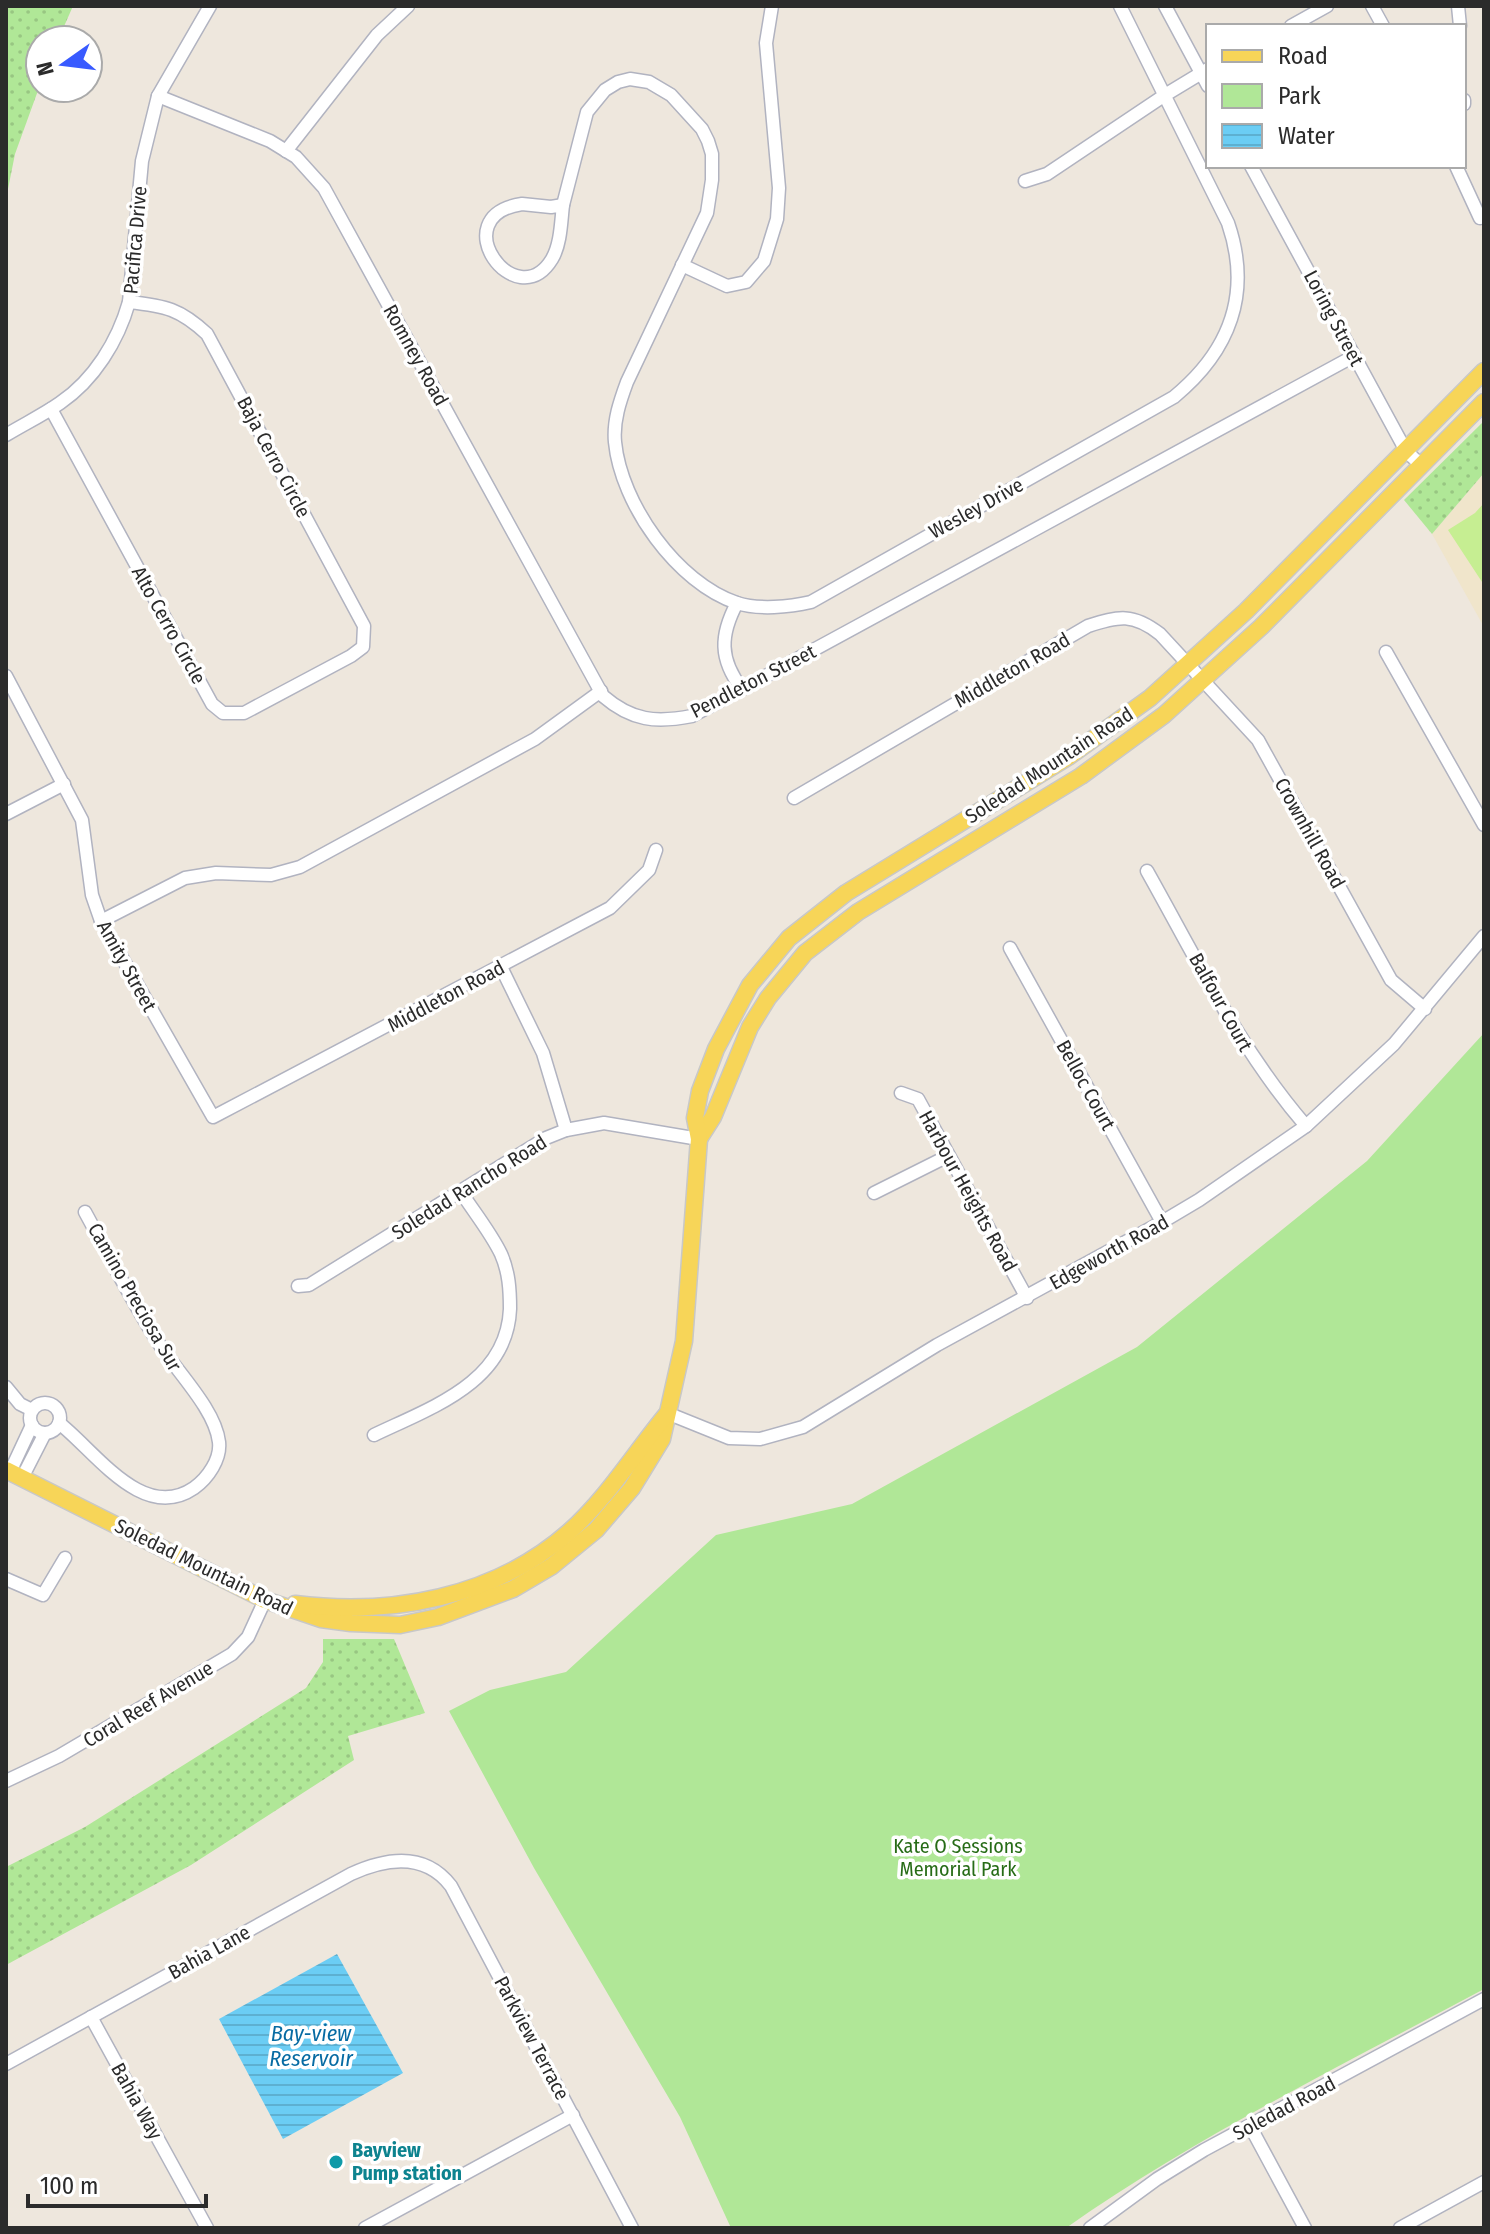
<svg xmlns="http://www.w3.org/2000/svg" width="1490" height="2234" viewBox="0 0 1490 2234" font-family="'Fira Sans Condensed',sans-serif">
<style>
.education{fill:#f0e5cb}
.grass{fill:url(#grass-dots)}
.park{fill:#b0e797}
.pitch{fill:#c6ee92}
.water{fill:url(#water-rules)}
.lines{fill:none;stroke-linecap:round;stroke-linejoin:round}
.minor-casing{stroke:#b1b3c0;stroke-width:15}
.major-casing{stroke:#c8c8c8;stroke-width:19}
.minor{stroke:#fff;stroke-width:12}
.major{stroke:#f7d558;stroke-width:16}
.culture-dot{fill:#0f9aa8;stroke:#fff;stroke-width:3}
.labels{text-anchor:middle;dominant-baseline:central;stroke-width:7;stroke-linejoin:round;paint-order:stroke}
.street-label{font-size:20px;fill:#2b2b2b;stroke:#fff}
.park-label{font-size:20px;fill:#276c17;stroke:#fff}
.culture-label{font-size:20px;font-weight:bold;fill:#0d838f;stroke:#fff;text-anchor:start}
.water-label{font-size:22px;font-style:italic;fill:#076ba3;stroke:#fff}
</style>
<defs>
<pattern id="grass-dots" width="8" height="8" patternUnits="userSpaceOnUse" patternTransform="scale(2)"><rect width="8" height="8" fill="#b0e797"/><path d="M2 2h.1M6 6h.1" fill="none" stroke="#98c682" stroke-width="1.8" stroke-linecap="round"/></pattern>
<pattern id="water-rules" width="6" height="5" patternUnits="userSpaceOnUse" patternTransform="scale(2)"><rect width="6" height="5" fill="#6bcdf4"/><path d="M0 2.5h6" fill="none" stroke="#5db0d1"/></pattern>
</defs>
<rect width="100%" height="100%" fill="#eee7dd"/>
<!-- education -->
<polygon class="education" points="1484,473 1484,627 1432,534"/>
<!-- grass -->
<g class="grass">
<polygon points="6,6 73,6 58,40 40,40 40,85 15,154 6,199"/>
<polygon points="1484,421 1484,473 1432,534 1404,500"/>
<polygon points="323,1639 394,1639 425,1713 348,1736 354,1760 191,1865 6,1965 6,1867 85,1827 306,1688 323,1662"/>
</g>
<!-- park -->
<path class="park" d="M1484,1033V1989C1343,2065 1197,2136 1066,2228H731L680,2117L534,1868L449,1711L490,1690L566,1672L716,1535L852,1504L1137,1347L1367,1161Z"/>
<!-- pitch -->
<polygon class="pitch" points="1484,503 1484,585 1448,530 1475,513"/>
<!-- water -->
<polygon class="water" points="337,1954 403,2073 283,2139 219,2019"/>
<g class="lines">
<defs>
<g id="minor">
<polyline points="1165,6 1208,86"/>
<polyline points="1372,6 1383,26"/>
<polyline points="1458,6 1460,26"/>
<polyline points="1291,26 1327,6"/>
<path d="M158,96L270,141L296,157L324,188L603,696C632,721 656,723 692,716L1354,356"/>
<polyline points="1464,100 1464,104"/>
<polyline points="286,151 377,35 408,6"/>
<polyline points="1251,166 1406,451 1422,466"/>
<polyline points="1456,166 1480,218"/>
<polyline points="1025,181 1047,174 1165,95 1208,69"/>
<path d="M522,204L551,207L563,205C561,221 561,244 552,259C516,318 442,216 522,204Z"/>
<path d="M563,205L587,112L605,90L618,82L630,79L649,82L671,95L702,129L708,141L712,154V180L707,213L627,382C620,401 613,421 615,442C621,504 677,583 737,603C758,610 790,607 811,602L1174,397C1230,351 1252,293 1228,223L1120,6"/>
<polyline points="682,265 727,286 746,282 764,261 777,219 779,188 766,43 772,6"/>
<path d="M51,409L212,704L223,713H244L351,656L363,647L364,626L207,334C180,309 166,306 129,302"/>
<path d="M6,435C24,424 43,415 60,403C94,380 118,341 129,302L142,161L158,96L210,6"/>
<path d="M737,603C720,635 719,659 742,689"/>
<polyline points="1386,652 1484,825"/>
<polyline points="6,676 82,820 92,895 101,921 213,1117 610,908 649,870 656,850"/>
<path d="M794,798L1088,626C1119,616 1133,613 1160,634L1258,740L1391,980L1425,1009"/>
<polyline points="6,814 64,784"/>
<path d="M1147,871C1196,958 1240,1050 1306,1126"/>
<polyline points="101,921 185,878 216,873 271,875 300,867 535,739 601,691"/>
<polyline points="1010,948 1162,1222"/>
<polyline points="501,967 543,1053 566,1130"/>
<polyline points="901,1093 918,1099 1027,1298"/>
<polyline points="874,1193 948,1156"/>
<polyline points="298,1286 309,1285 546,1138 566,1130 604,1123 699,1139"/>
<polyline points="6,1387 20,1404 32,1410"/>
<circle cx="45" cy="1418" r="15"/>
<polyline points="667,1413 729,1438 760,1439 803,1427 937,1345 1162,1222 1199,1200 1306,1126 1394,1044 1484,936"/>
<path d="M59,1423C96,1452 143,1523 194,1488C208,1478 221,1459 219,1442C215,1408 174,1369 156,1339C130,1298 108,1254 85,1212"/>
<path d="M374,1435C430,1408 507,1383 510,1309C510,1290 509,1272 501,1254C491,1233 474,1212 461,1192"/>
<polyline points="10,1472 32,1425"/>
<polyline points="22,1478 45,1433"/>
<polyline points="6,1579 43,1595 65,1558"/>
<polyline points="6,1781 59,1756 232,1654 248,1637 265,1600"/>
<polyline points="91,2017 207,2228"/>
<path d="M6,2064L351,1874C386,1858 425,1852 451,1886L632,2228"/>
<polyline points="1250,2126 1305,2228"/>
<polyline points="365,2228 573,2115"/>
<polyline points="1090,2228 1157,2179 1204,2150 1484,1999"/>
<polyline points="1400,2228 1484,2182"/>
</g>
<g id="major">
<polyline points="699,1139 713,1117 750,1027 768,998 805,953 858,912 1081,776 1164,715 1261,627 1484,402"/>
<polyline points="6,1470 265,1600 321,1619 351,1623 400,1625 438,1617 513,1589 552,1566 596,1530 632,1488 662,1439 684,1341 699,1139 695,1118 700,1091 716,1049 750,985 789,938 846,893 1068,757 1150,698 1246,611 1484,371"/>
<path d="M295,1604C391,1616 494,1598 569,1532C607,1498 634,1454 666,1415"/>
</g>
</defs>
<!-- minor casing -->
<use href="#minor" class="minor-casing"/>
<!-- major casing -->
<use href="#major" class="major-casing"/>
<!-- minor -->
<use href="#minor" class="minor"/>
<!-- major -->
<use href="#major" class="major"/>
</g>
<!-- markers -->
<circle class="culture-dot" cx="336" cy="2162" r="8"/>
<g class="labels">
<!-- street labels -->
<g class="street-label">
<text transform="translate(135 240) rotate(-85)">Pacifica Drive</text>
<text transform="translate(1334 318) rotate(62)">Loring Street</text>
<text transform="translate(416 355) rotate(61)">Romney Road</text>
<text transform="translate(274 457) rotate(62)">Baja Cerro Circle</text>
<text transform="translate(976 508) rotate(-29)">Wesley Drive</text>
<text transform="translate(169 625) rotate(61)">Alto Cerro Circle</text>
<text transform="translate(1012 670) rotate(-30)">Middleton Road</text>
<text transform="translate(753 681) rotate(-27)">Pendleton Street</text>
<text transform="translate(1049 765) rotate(-33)">Soledad Mountain Road</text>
<text transform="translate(1310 833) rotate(61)">Crownhill Road</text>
<text transform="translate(127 966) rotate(61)">Amity Street</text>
<text transform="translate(446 996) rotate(-28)">Middleton Road</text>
<text transform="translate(1221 1002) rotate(61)">Balfour Court</text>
<text transform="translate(1086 1085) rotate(61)">Belloc Court</text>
<text transform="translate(469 1187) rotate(-32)">Soledad Rancho Road</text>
<text transform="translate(968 1191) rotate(61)">Harbour Heights Road</text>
<text transform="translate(1109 1252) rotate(-29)">Edgeworth Road</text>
<text transform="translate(135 1297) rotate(60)">Camino Preciosa Sur</text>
<text transform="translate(204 1567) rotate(26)">Soledad Mountain Road</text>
<text transform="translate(148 1704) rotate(-31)">Coral Reef Avenue</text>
<text transform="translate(209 1952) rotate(-29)">Bahia Lane</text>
<text transform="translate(532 2038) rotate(62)">Parkview Terrace</text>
<text transform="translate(137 2101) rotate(61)">Bahia Way</text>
<text transform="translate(1284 2108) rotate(-28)">Soledad Road</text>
</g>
<!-- park labels -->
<g class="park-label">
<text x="958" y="1846">Kate O Sessions<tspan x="958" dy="23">Memorial Park</tspan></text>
</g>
<!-- culture labels -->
<g class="culture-label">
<text x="352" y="2150">Bayview<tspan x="352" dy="23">Pump station</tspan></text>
</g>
<!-- water labels -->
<g class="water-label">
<text x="311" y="2033">Bay-view<tspan x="311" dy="25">Reservoir</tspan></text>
</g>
</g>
<!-- border -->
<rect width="1490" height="2234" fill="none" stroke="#2b2b2b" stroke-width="16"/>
<!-- legend -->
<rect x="1206" y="24" width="260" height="144" fill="#ffffff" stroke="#aaaaaa" stroke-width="2"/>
<rect x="1222" y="50" width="40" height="12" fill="#f7d558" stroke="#aaaaaa" stroke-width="2"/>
<text x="1278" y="64" font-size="24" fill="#2b2b2b">Road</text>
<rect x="1222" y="84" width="40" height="24" fill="#b0e797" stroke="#aaaaaa" stroke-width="2"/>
<text x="1278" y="104" font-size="24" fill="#2b2b2b">Park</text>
<rect x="1222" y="124" width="40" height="24" fill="url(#water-rules)" stroke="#aaaaaa" stroke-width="2"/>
<text x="1278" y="144" font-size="24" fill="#2b2b2b">Water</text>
<!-- north arrow -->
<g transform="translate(64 64) rotate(256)"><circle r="38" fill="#ffffff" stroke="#aaaaaa" stroke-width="2"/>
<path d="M0-6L14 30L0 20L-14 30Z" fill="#385aff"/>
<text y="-12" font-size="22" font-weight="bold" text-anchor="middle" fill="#2b2b2b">N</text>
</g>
<!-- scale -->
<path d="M28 2194v12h178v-12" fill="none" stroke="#2b2b2b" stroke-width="4"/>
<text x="40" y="2194" font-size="24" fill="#2b2b2b" stroke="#ffffff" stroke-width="6" paint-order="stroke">100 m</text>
</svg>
